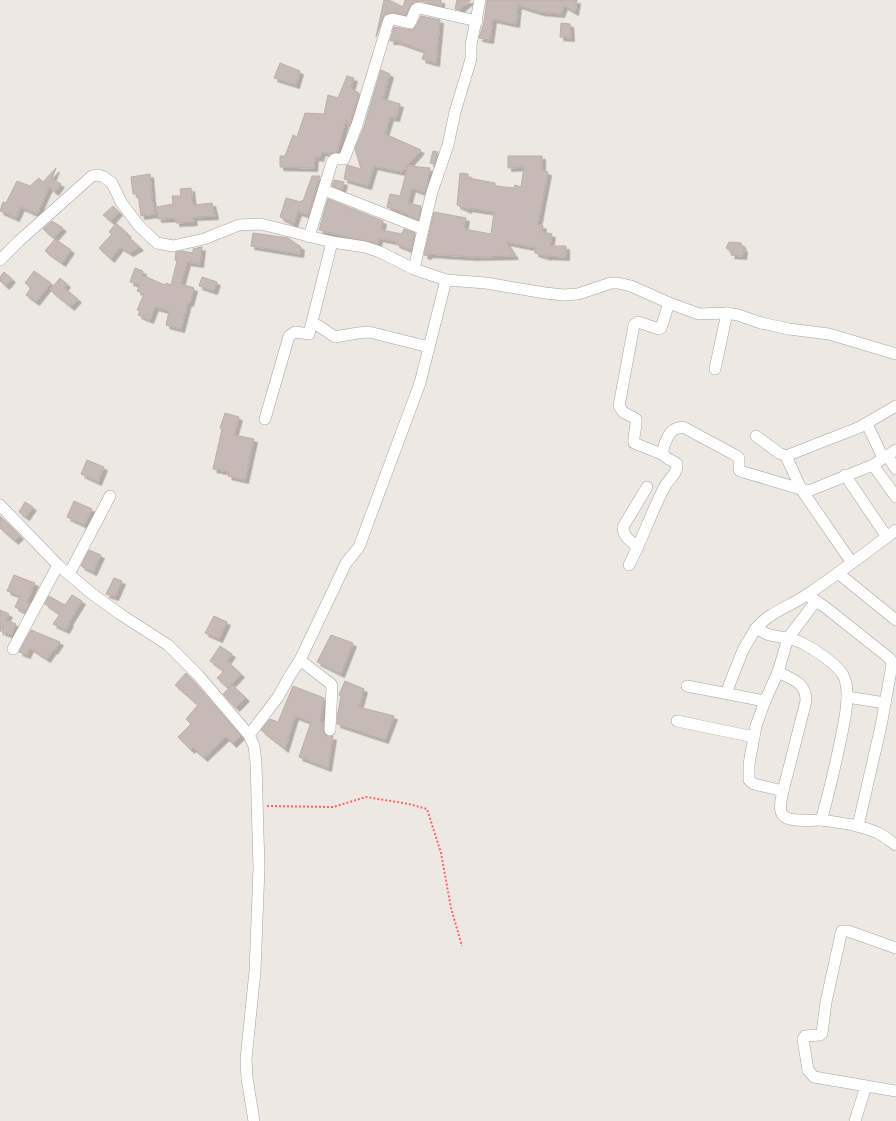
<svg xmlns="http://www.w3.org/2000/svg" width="896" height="1121" viewBox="0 0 896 1121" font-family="Poppins,sans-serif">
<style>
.building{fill:#c5bab5;stroke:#bfada4;filter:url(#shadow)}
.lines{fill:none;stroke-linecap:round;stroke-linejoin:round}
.street-casing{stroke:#a3a3a3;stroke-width:12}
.path{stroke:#fa6666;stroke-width:2;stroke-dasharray:2 2;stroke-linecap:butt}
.street{stroke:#fff;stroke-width:11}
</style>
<defs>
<filter id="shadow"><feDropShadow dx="3.5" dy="3.5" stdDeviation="0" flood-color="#0004"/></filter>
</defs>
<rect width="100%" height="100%" fill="#eee8e2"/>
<!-- building -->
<g class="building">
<polygon points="384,0 389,0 403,7 405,0 441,0 441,6 421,1 414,2 410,6 406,15 394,12 384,15 376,37"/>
<polygon points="457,0 471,0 459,10 455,9"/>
<polygon points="487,0 577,0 575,12 564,6 561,14 540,12 518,5 516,24 493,19 490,40 479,38 484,22"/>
<polygon points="421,16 440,20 436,63 422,59 425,51 397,41 390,41 394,27 412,30 416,26"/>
<polygon points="561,23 570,24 571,38 560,37"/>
<polygon points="280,63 300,71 296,85 274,78"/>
<polygon points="381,70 390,74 383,99 400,104 396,118 390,117 385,134 421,150 402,172 374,166 368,186 344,179 347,165 361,169 355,149 364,127"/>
<polygon points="347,76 354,78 351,88 359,93 349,127 346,119 337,152 330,154 322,152 320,158 315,157 314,168 280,167 280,156 285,156 293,135 297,137 305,113 324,114 328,95 338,98"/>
<polygon points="433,151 438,152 434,164 430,163"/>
<polygon points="508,156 542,156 542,170 548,172 538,224 543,226 542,232 552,234 550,246 566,246 566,257 548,256 548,257 535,253 536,248 506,242 515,256 473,257 429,254 428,256 424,255 434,212 466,218 464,229 491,234 494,212 468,208 468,210 457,205 460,173 468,174 468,178 495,183 495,186 514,188 515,185 521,187 524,167 508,168"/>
<polygon points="408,166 430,168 425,193 412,188 408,203 421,206 418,220 409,216 409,215 387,207 390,194 400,196"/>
<polygon points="56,168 52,179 61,184 55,192 49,187 37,214 21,207 16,218 0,211 3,202 6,203 17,181 30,186 39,178 43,182"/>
<polygon points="150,174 152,199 155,214 141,216 138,194 133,194 131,177"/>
<polygon points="312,176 320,176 308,215 298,212 294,224 280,217 286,198 301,202 302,200 303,201"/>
<polygon points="334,180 344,182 342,190 332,186"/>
<polygon points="191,188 193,205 212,203 215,216 193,217 194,222 176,223 176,218 158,219 157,207 173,204 172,196 181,196 180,189"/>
<polygon points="328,199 383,221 381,230 402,234 404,229 415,233 411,250 396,244 397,242 379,238 378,244 319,230"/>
<polygon points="113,206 119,212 111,221 103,215"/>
<polygon points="52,221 63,228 54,238 43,229"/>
<polygon points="116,223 128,234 126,235 140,247 130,253 120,247 111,259 99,248 112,234 109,232"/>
<polygon points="253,233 288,238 301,247 300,254 251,246"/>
<polygon points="55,239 71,250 62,263 45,251"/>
<polygon points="729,242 741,243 744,250 743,256 731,255 732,252 726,248"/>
<polygon points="202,247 200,264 187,262 181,284 194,288 190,303 188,302 181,329 166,325 169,311 155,307 150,320 138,315 140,311 137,310 144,294 137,291 140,285 130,282 135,268 143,271 142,275 165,285 166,283 171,285 177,261 175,260 176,252 182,251 193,253 193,249"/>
<polygon points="34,271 51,283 36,302 26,295 31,288 25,283"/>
<polygon points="4,272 12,279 6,286 0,281 0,277"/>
<polygon points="202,277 217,282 214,291 199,286"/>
<polygon points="60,278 67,284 64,288 78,299 71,307 50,290"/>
<polygon points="225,413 239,417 234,435 254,439 245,480 228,476 229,472 213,469 222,429 220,428"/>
<polygon points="87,460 104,467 98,482 81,474"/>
<polygon points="74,501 92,509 84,525 67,517"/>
<polygon points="25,502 33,507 26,517 19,512"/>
<polygon points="0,516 20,536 15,541 0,528"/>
<polygon points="89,550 101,555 93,572 81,566"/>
<polygon points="14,575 35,583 27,602 30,603 25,612 15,607 20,596 7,591"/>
<polygon points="114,578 122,581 115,597 106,594"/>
<polygon points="72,595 82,601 69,622 70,623 66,630 53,624 60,614 45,604 49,596 65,605"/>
<polygon points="0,610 9,614 6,620 16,624 11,635 2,632 4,627 3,627 0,632"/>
<polygon points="214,616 227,622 219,639 205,633"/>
<polygon points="31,630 60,642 54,651 53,650 47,659 30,648 27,655 19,652"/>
<polygon points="331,635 353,643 341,674 317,662"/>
<polygon points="220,646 232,654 227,661 241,674 228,688 217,678 224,671 210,661"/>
<polygon points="186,673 241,736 233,744 226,737 204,758 193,748 191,750 178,737 191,724 186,719 198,705 175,685"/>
<polygon points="345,681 364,689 359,707 394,716 385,740 337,724 338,713 341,696 339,695"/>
<polygon points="232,685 246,698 236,708 223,694"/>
<polygon points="293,686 324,698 320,722 323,722 323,730 326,736 329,737 333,736 328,768 299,757 311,722 295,716 285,749 261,730 270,719 278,722"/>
</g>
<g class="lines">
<defs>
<g id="street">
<polyline points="324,190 423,229 414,269"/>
<polyline points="423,229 432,192 448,145 455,112 471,59 471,45 480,0"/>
<polyline points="309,237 332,162 335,159 344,159 357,125 389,20 393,19 410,23 416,9 419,8 477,21"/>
<polyline points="0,260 19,241 92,176 98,175 104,177 112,183 121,202 139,226 157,243 173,246 204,239 239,225 261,224 332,242 365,247 380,252 414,269 446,280 486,283 545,293 564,295 578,294 611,283 618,283 631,286 669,303 699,314 727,313 738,315 761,323 789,329 829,334 896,354"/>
<polyline points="312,323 319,326 335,337 358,333 369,332 429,347"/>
<polyline points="715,369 727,313"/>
<polyline points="265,419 289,336 295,332 309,334 332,242"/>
<polyline points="867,424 883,458"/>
<polyline points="756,436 779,453 786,456 860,427 896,406"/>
<path d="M664,455L634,443C633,435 637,427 636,419L623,412L619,406L634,325L638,322L659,329L661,328L669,303"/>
<polyline points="887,455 896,469"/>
<polyline points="786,456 801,489 852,563"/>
<polyline points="873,465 896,497"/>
<polyline points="845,475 887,537"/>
<polyline points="0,505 58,565 91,593 120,614 168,645 198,675 249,735 254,746 256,763 259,868 255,971 246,1059 247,1078 254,1121"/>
<path d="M896,530C867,552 838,574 808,594C791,606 770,612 756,628C760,630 763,632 767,634C779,638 791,637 802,643C814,649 839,665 844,677C852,696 842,732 838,752C833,775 828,798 821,820C841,823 862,825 880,834C886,837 891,842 896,845"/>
<path d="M638,547C631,541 623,537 623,527L647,487"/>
<path d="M629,565C642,540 651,513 664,488C668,479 678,474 677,464C674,461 666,459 664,455C661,450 667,437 671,432C674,428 679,428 683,427L735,455L739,458V469L740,471L804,490H811L873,465L896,450"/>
<polyline points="838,573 896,620"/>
<polyline points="69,574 110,496"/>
<polyline points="807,595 825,607 888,657 891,660 892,665 881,726 858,826"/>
<polyline points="13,649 58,565"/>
<polyline points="300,660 331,684 332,687 330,730"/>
<path d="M778,672C793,680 806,682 806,701L782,795C781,801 779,809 782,814C787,823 812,820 821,820"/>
<polyline points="687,686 765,701"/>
<polyline points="726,693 743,650 756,628"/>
<polyline points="847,697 885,703"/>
<polyline points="677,721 754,737"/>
<polyline points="249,735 278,697 289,677 300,660 346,563 359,547 420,383 446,280"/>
<polyline points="783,791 754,784 749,780 749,764 756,726 765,701 778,672 788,638 816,601"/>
<polyline points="896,948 848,931 842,931 841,934 826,1002 822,1033 820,1035 805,1036 803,1039 808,1070 814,1077 896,1091"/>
<polyline points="855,1121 866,1086"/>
</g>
</defs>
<!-- street casing -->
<use href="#street" class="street-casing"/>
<!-- path -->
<polyline class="path" points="267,806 333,807 366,797 409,804 427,809 441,853 451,908 462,946"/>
<!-- street -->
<use href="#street" class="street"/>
</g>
</svg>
